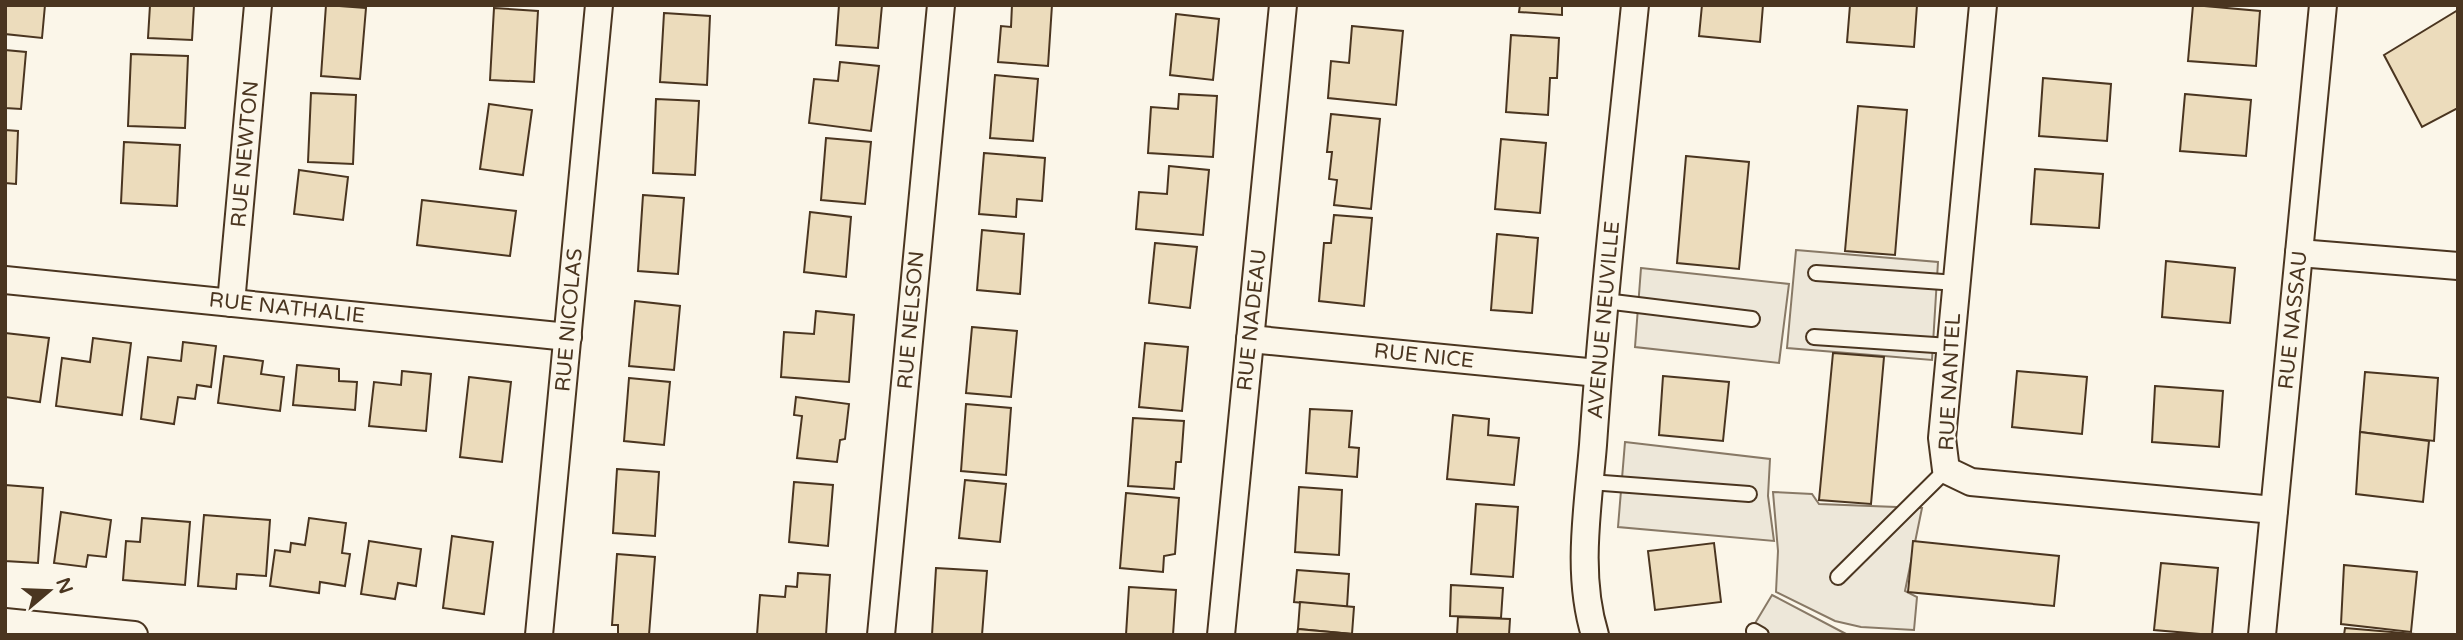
<svg xmlns="http://www.w3.org/2000/svg" width="2463" height="640" viewBox="0 0 2463 640" font-family="'Varela Round',sans-serif">
<style>
.parking{fill:#ede7d9;stroke:#887966;stroke-width:2}
.building{fill:#ecdcbc;stroke:#4a3520;stroke-width:2}
.lines{fill:none;stroke-linecap:round;stroke-linejoin:round}
.lane-casing{stroke:#4a3520;stroke-width:18}
.street-casing{stroke:#4a3520;stroke-width:30}
.lane{stroke:#fbf6e9;stroke-width:14}
.street{stroke:#fbf6e9;stroke-width:26}
.labels{text-anchor:middle;dominant-baseline:central;stroke-width:5;stroke-linejoin:round;paint-order:stroke}
.street-label{font-size:21px;fill:#4a3520;stroke:#fbf6e9}
</style>
<rect width="100%" height="100%" fill="#fbf6e9"/>
<!-- parking -->
<g class="parking">
<polygon points="1796,250 1938,262 1932,360 1787,348"/>
<polygon points="1641,268 1789,284 1779,363 1635,347"/>
<polygon points="1625,442 1770,459 1768,496 1774,541 1618,527"/>
<polygon points="1773,492 1812,494 1819,504 1922,508 1905,591 1917,597 1914,630 1861,627 1835,621 1776,592 1778,551"/>
<polygon points="1772,595 1848,635 1748,635"/>
</g>
<!-- building -->
<g class="building">
<polygon points="5,5 45,5 42,38 5,34"/>
<polygon points="150,5 194,5 192,40 148,38"/>
<polygon points="326,5 366,8 360,79 321,76"/>
<polygon points="839,5 882,5 878,48 836,45"/>
<polygon points="1012,5 1052,5 1048,66 998,62 1001,26 1011,27"/>
<polygon points="1520,5 1562,5 1562,15 1519,12"/>
<polygon points="1702,5 1763,5 1760,42 1699,36"/>
<polygon points="1850,5 1917,5 1914,47 1847,42"/>
<polygon points="2193,5 2260,11 2256,66 2188,61"/>
<polygon points="494,8 538,11 534,82 490,80"/>
<polygon points="2458,10 2458,108 2422,127 2384,55"/>
<polygon points="664,13 710,16 707,85 660,82"/>
<polygon points="1176,14 1219,19 1213,80 1170,75"/>
<polygon points="1352,26 1403,31 1396,105 1328,98 1331,61 1349,63"/>
<polygon points="1511,35 1559,38 1557,78 1550,78 1548,115 1506,112"/>
<polygon points="5,50 26,52 21,109 5,108"/>
<polygon points="131,54 188,56 185,128 128,126"/>
<polygon points="840,62 879,66 871,131 809,123 814,79 838,81"/>
<polygon points="995,75 1038,79 1033,141 990,138"/>
<polygon points="2043,78 2111,84 2107,141 2039,136"/>
<polygon points="311,93 356,95 353,164 308,162"/>
<polygon points="1179,94 1217,96 1213,157 1148,153 1151,107 1178,109"/>
<polygon points="2185,94 2251,100 2246,156 2180,151"/>
<polygon points="656,99 699,101 695,175 653,173"/>
<polygon points="489,104 532,110 523,175 480,169"/>
<polygon points="1858,106 1907,110 1895,255 1845,251"/>
<polygon points="1331,114 1380,119 1371,209 1334,205 1337,180 1329,179 1332,152 1327,152"/>
<polygon points="5,130 18,131 16,184 5,183"/>
<polygon points="826,138 871,142 865,204 821,200"/>
<polygon points="1501,139 1546,143 1540,213 1495,209"/>
<polygon points="124,142 180,145 177,206 121,203"/>
<polygon points="984,153 1045,158 1042,201 1017,199 1016,217 979,214"/>
<polygon points="1686,156 1749,162 1739,269 1677,263"/>
<polygon points="1169,166 1209,170 1203,235 1136,229 1139,192 1167,194"/>
<polygon points="2035,169 2103,174 2099,228 2031,224"/>
<polygon points="299,170 348,177 343,220 294,214"/>
<polygon points="643,195 684,198 678,274 638,271"/>
<polygon points="422,200 516,211 510,256 417,245"/>
<polygon points="810,212 851,217 846,277 804,272"/>
<polygon points="1334,215 1372,218 1364,306 1319,301 1324,243 1331,243"/>
<polygon points="982,230 1024,234 1020,294 977,290"/>
<polygon points="1497,234 1538,238 1532,313 1491,310"/>
<polygon points="1155,243 1197,247 1190,308 1149,303"/>
<polygon points="2166,261 2235,268 2230,323 2162,317"/>
<polygon points="635,301 680,306 674,370 629,366"/>
<polygon points="816,311 854,315 849,382 781,377 784,332 814,334"/>
<polygon points="972,327 1017,331 1011,397 966,393"/>
<polygon points="5,333 49,338 40,402 5,397"/>
<polygon points="93,338 131,343 122,415 56,406 62,358 90,362"/>
<polygon points="183,342 216,346 211,387 197,385 195,399 178,397 174,424 141,419 148,357 181,361"/>
<polygon points="1145,343 1188,347 1182,411 1139,407"/>
<polygon points="1833,353 1884,357 1871,504 1819,500"/>
<polygon points="224,356 263,361 261,374 284,377 280,411 218,403"/>
<polygon points="297,365 339,369 339,381 357,382 355,410 293,405"/>
<polygon points="402,371 431,374 426,431 369,426 374,382 401,385"/>
<polygon points="2017,371 2087,377 2082,434 2012,427"/>
<polygon points="2365,372 2438,378 2434,441 2360,432"/>
<polygon points="1663,376 1729,382 1723,441 1659,435"/>
<polygon points="469,377 511,382 502,462 460,457"/>
<polygon points="629,378 670,382 664,445 624,441"/>
<polygon points="2155,386 2223,391 2219,447 2152,442"/>
<polygon points="796,397 849,404 845,439 840,440 837,462 797,458 802,416 794,415"/>
<polygon points="966,404 1011,408 1006,475 961,471"/>
<polygon points="1310,409 1352,411 1349,447 1359,448 1357,477 1306,473"/>
<polygon points="1453,415 1489,419 1488,435 1519,438 1514,485 1447,479"/>
<polygon points="1133,418 1184,421 1181,462 1176,462 1174,489 1128,486"/>
<polygon points="2360,432 2429,441 2423,502 2356,494"/>
<polygon points="617,469 659,472 655,536 613,533"/>
<polygon points="965,480 1006,484 1000,542 959,538"/>
<polygon points="794,482 833,485 828,546 789,542"/>
<polygon points="5,485 43,488 38,563 5,561"/>
<polygon points="1299,487 1342,490 1339,555 1295,552"/>
<polygon points="1126,493 1179,498 1175,554 1164,556 1163,572 1120,568"/>
<polygon points="1476,504 1518,507 1513,577 1471,574"/>
<polygon points="61,512 111,520 106,557 88,555 86,567 54,563"/>
<polygon points="204,515 270,520 266,576 237,574 236,589 198,586"/>
<polygon points="142,518 190,522 185,585 123,580 126,541 140,542"/>
<polygon points="309,518 346,523 342,553 350,554 345,586 320,582 319,593 270,586 275,550 290,552 291,543 305,545"/>
<polygon points="452,536 493,542 484,614 443,608"/>
<polygon points="369,541 421,549 416,586 398,583 395,599 361,594"/>
<polygon points="1913,541 2059,556 2054,606 1908,592"/>
<polygon points="1714,543 1721,602 1655,610 1648,551"/>
<polygon points="617,554 655,557 649,635 618,635 618,625 612,625"/>
<polygon points="2161,563 2218,568 2212,635 2154,630"/>
<polygon points="2344,565 2417,572 2411,632 2341,624"/>
<polygon points="936,568 987,571 982,635 932,635"/>
<polygon points="1297,570 1349,574 1347,607 1294,602"/>
<polygon points="798,573 830,575 826,635 757,635 760,595 785,597 786,586 797,587"/>
<polygon points="1451,585 1503,588 1501,618 1450,616"/>
<polygon points="1129,587 1176,590 1173,635 1126,635"/>
<polygon points="1300,602 1354,607 1352,634 1298,629"/>
<polygon points="1458,617 1510,619 1509,635 1457,635"/>
<polygon points="2345,628 2415,634 2344,635"/>
<polygon points="1298,629 1352,634 1352,635 1297,635"/>
</g>
<g class="lines">
<defs>
<g id="lane">
<polyline points="1816,273 1957,283"/>
<polyline points="1605,301 1752,319"/>
<polyline points="1814,337 1950,346"/>
<polyline points="1590,482 1749,494"/>
<polyline points="1838,577 1946,470"/>
<polyline points="1754,631 1761,635"/>
</g>
<g id="street">
<polyline points="1983,5 1942,438 1946,470 1971,482 2274,510"/>
<polyline points="2299,253 2458,266"/>
<polyline points="5,280 568,337"/>
<polyline points="231,303 258,5"/>
<polyline points="1250,339 1598,373"/>
<polyline points="5,622 134,635"/>
<polyline points="539,635 599,5"/>
<polyline points="881,635 941,5"/>
<polyline points="1221,635 1283,5"/>
<path d="M1595,635C1576,574 1588,507 1593,445C1603,298 1620,152 1635,5"/>
<polyline points="2262,635 2323,5"/>
</g>
</defs>
<!-- lane casing -->
<use href="#lane" class="lane-casing"/>
<!-- street casing -->
<use href="#street" class="street-casing"/>
<!-- lane -->
<use href="#lane" class="lane"/>
<!-- street -->
<use href="#street" class="street"/>
</g>
<g class="labels">
<!-- street labels -->
<g class="street-label">
<text transform="translate(245 154) rotate(-85)">RUE NEWTON</text>
<text transform="translate(287 308) rotate(6)">RUE NATHALIE</text>
<text transform="translate(569 320) rotate(-85)">RUE NICOLAS</text>
<text transform="translate(911 320) rotate(-85)">RUE NELSON</text>
<text transform="translate(1252 320) rotate(-84)">RUE NADEAU</text>
<text transform="translate(1604 320) rotate(-85)">AVENUE NEUVILLE</text>
<text transform="translate(2293 320) rotate(-84)">RUE NASSAU</text>
<text transform="translate(1424 356) rotate(6)">RUE NICE</text>
<text transform="translate(1950 382) rotate(-87)">RUE NANTEL</text>
</g>
</g>
<!-- border -->
<rect width="2463" height="640" fill="none" stroke="#4a3520" stroke-width="14"/>
<!-- north arrow -->
<g transform="translate(49 591) rotate(71)" stroke="#fbf6e9" stroke-width="5" paint-order="stroke">
<path d="M0-5L12 26L0 18L-12 26Z" fill="#4a3520"/>
<text y="-10" font-size="19" font-weight="bold" text-anchor="middle" fill="#4a3520">N</text>
</g>
</svg>
